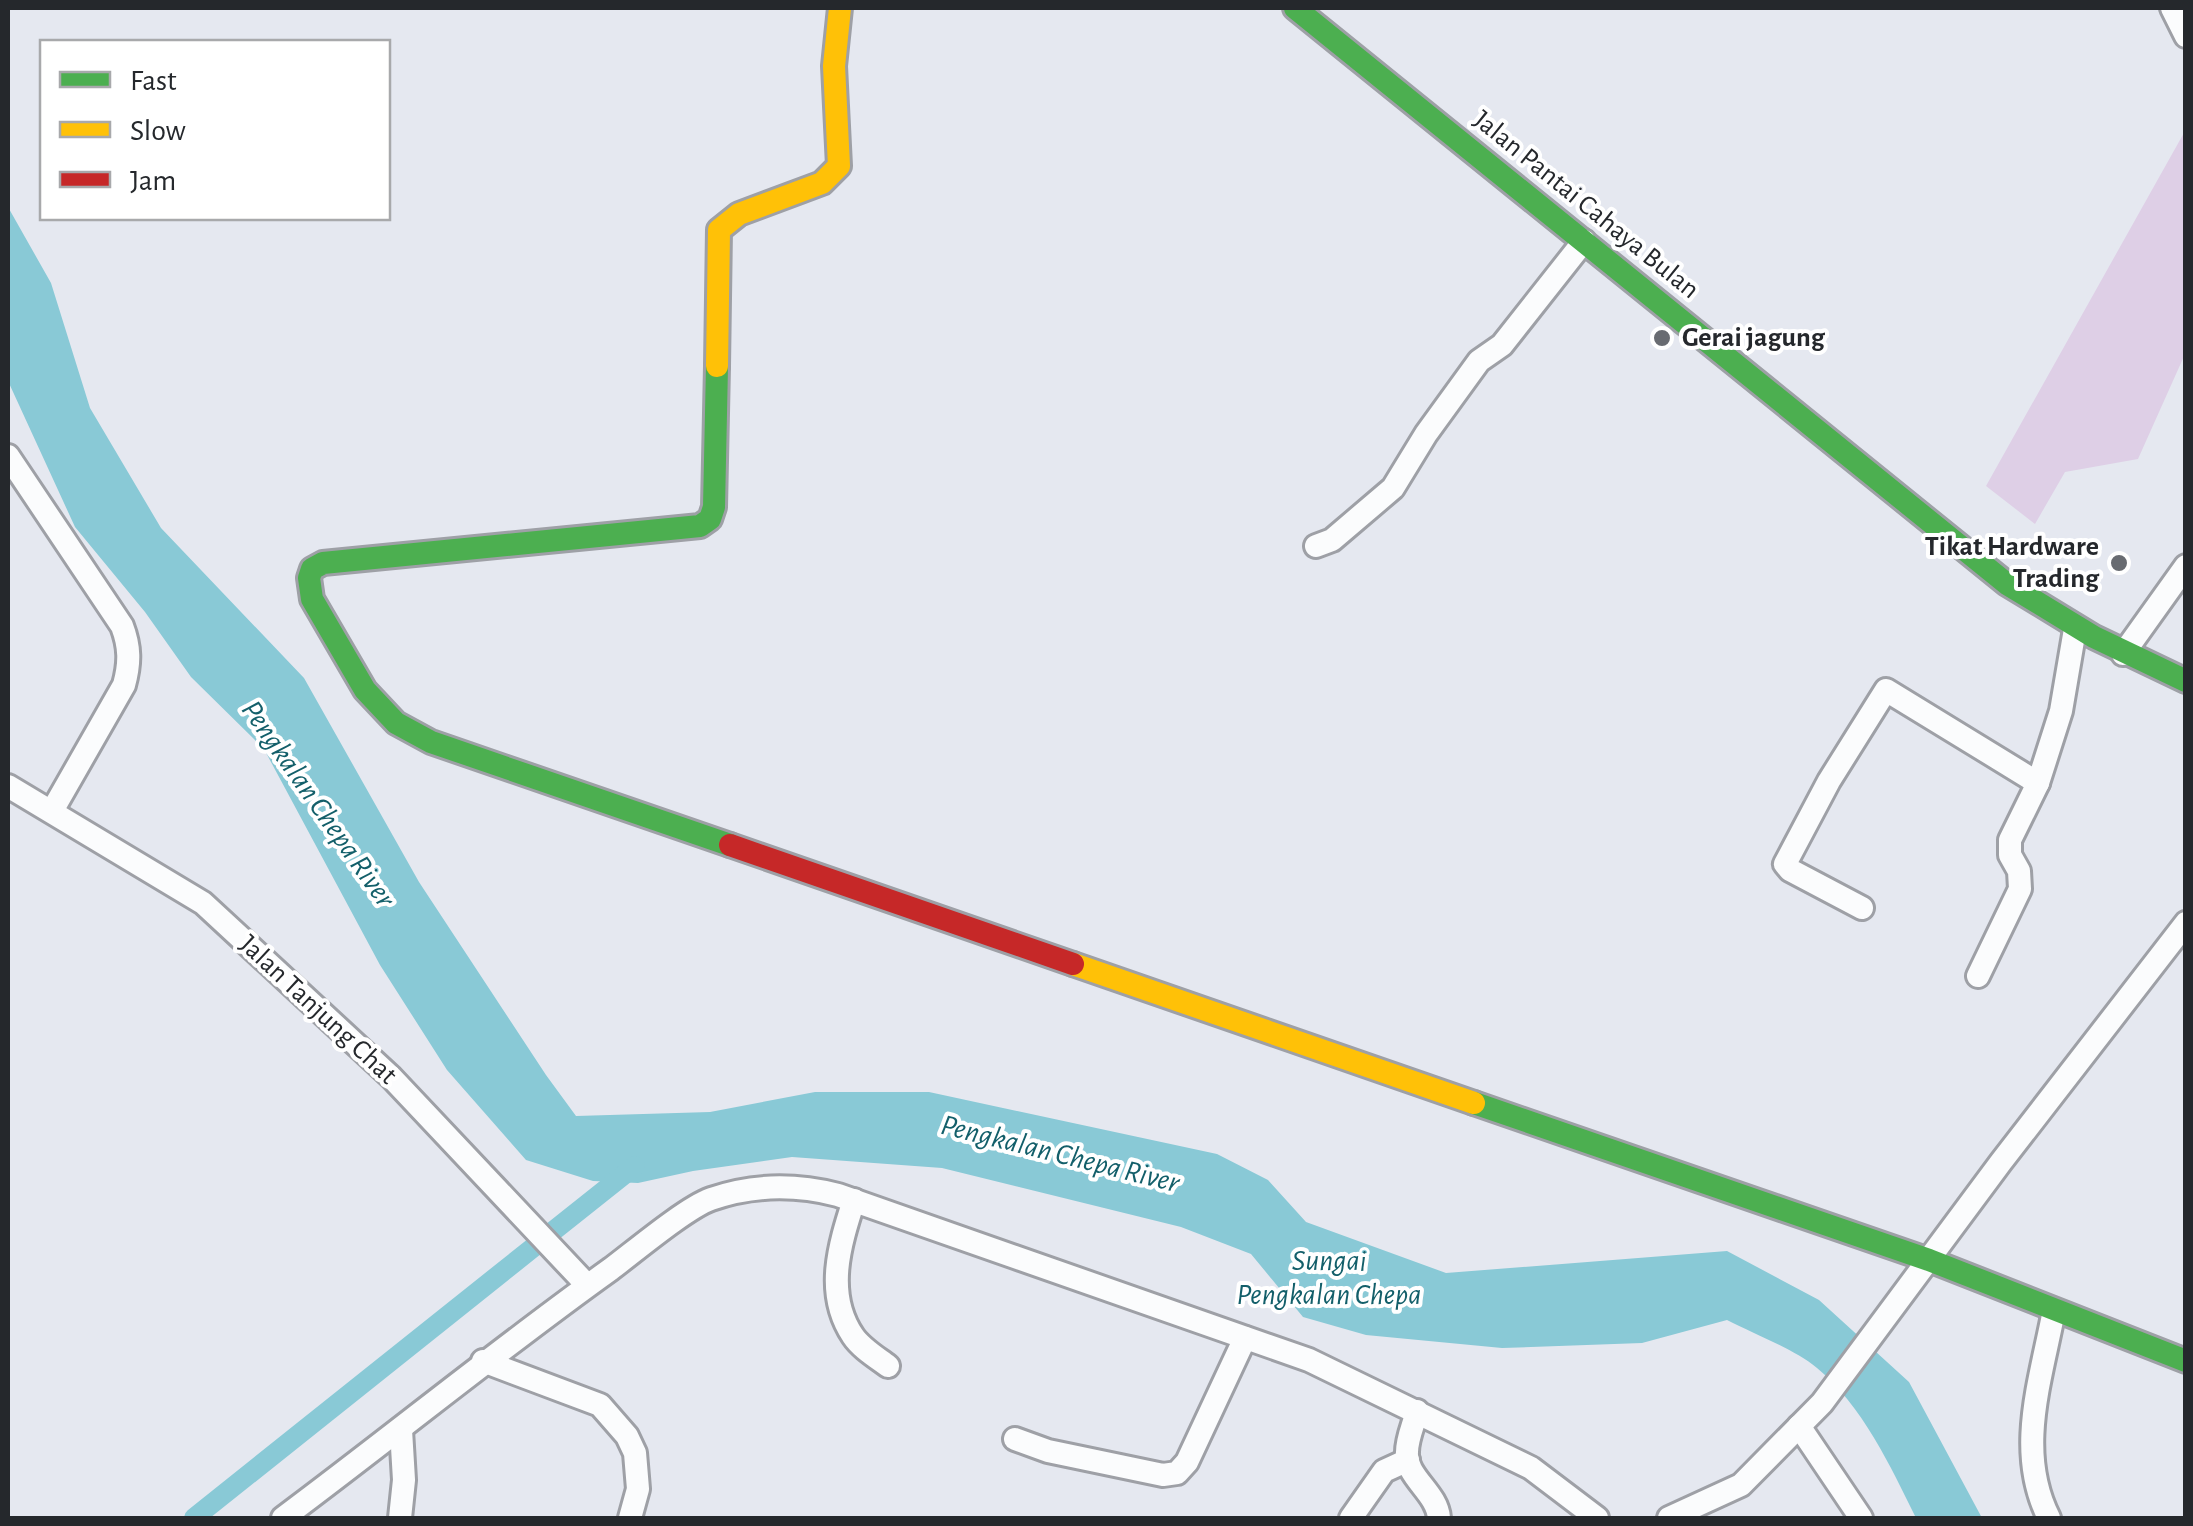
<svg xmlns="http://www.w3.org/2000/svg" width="2193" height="1526" viewBox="0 0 2193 1526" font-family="'Alegreya Sans',sans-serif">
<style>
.green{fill:#decfe6}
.water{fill:#89c9d6}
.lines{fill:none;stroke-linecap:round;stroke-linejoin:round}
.canal{stroke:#89c9d6;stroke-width:20}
.street-casing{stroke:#9ea0a6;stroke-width:28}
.fast-casing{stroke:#9ea0a6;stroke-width:28}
.slow-casing{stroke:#9ea0a6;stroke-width:28}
.jam-casing{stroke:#9ea0a6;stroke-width:28}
.street{stroke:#fbfcfd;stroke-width:22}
.fast{stroke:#4caf50;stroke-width:22}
.slow{stroke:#ffc107;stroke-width:22}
.jam{stroke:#c62828;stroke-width:22}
.poi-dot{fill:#686b71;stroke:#fff;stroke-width:4}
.labels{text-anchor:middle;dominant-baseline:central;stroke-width:8;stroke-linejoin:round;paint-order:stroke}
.street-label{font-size:28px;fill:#25282c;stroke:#fff}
.poi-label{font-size:28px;font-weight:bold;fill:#25282c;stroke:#fff;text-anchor:start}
.water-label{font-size:30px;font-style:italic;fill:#135f6a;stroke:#fff}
</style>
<rect width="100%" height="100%" fill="#e5e8f0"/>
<!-- green -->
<polygon class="green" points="2185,131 2185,354 2138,459 2065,472 2035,524 1986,486"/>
<!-- water -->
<path class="water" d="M8,207L51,283L90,408L161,528L304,678L419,882L546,1075L576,1116L710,1112L815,1092H929L1217,1154L1268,1180L1306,1222L1446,1273L1727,1251L1819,1300L1909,1382L1982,1518H1916C1891,1467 1862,1405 1817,1368C1794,1349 1754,1334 1727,1320L1642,1343L1502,1348L1366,1335L1303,1317L1251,1254L1181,1227L942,1168L792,1157L693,1171L638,1183L593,1181L526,1160L447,1070L380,965L264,749L191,677L145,612L75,527L8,381Z"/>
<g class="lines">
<!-- canal -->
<g class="canal">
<polyline points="552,1232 635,1166"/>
<polyline points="194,1518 535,1246"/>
</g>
<defs>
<g id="street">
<polyline points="2172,8 2186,36"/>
<path d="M8,456L122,626C130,647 130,663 124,685L52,811"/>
<polyline points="1316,546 1332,540 1393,488 1426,434 1479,361 1502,345 1584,241"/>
<polyline points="2123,654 2186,566"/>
<polyline points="8,786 203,903 391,1077 587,1285"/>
<polyline points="1862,908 1790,870 1785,864 1829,781 1886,690 2038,783"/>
<polyline points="1978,976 2020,889 2019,871 2010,855 2010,840 2038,783 2061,711 2075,629"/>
<path d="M854,1200C840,1244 824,1293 853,1336C861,1348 876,1357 888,1366"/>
<polyline points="483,1361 600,1405 627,1436 635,1453 638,1489 630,1518"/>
<path d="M1417,1411C1414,1424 1407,1438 1407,1452C1405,1477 1437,1492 1439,1518"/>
<polyline points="1799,1426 1861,1518"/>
<polyline points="1015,1439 1048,1451 1163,1475 1177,1473 1187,1462 1245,1338"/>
<path d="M283,1518C393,1436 499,1349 611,1269C635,1251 686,1208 711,1199C754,1184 795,1184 838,1195L1309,1360L1531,1468L1597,1518"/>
<polyline points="400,1518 404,1480 401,1430"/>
<polyline points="1351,1518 1384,1471 1408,1460"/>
<polyline points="1669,1518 1741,1485 1822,1403 2001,1162 2186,923"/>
<path d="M2049,1518C2015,1451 2041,1380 2054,1310"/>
</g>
<g id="fast">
<polyline points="1295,8 2007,584 2094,637 2186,681"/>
<polyline points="717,366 714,507 710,519 700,526 323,563 312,569 309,578 312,599 365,690 396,723 431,742 730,845"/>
<polyline points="1474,1103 1929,1260 2186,1361"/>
</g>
<g id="slow">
<polyline points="717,366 719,230 739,214 822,183 839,166 834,66 840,8"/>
<polyline points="1073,964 1474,1103"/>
</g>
<polyline id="jam" points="730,845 1073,964"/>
</defs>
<!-- street casing -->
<use href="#street" class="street-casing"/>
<!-- fast casing -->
<use href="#fast" class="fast-casing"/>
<!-- slow casing -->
<use href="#slow" class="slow-casing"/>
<!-- jam casing -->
<use href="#jam" class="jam-casing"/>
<!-- street -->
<use href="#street" class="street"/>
<!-- fast -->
<use href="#fast" class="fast"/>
<!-- slow -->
<use href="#slow" class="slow"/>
<!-- jam -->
<use href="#jam" class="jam"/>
</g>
<!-- markers -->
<g class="poi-dot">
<circle cx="1662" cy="338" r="10"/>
<circle cx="2119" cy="563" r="10"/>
</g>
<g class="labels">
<!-- street labels -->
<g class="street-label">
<text transform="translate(1586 205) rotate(39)">Jalan Pantai Cahaya Bulan</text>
<text transform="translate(318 1010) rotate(43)">Jalan Tanjung Chat</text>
</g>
<!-- poi labels -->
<g class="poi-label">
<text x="1682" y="338">Gerai jagung</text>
<text x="2099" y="547" text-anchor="end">Tikat Hardware<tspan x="2099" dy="32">Trading</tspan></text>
</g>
<!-- water labels -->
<g class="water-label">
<text transform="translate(318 804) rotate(55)">Pengkalan Chepa River</text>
<text transform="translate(1060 1154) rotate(14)">Pengkalan Chepa River</text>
<text x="1329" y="1261">Sungai<tspan x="1329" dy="34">Pengkalan Chepa</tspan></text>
</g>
</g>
<!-- border -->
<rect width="2193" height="1526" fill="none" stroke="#25282c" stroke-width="20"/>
<!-- legend -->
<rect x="40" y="40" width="350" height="180" fill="#ffffff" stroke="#a8a9ab" stroke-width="2.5"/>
<rect x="60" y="72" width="50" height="15" fill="#4caf50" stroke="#a8a9ab" stroke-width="2.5"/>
<text x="130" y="90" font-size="30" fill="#25282c">Fast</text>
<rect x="60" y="122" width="50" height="15" fill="#ffc107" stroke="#a8a9ab" stroke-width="2.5"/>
<text x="130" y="140" font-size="30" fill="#25282c">Slow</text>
<rect x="60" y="172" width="50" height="15" fill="#c62828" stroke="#a8a9ab" stroke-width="2.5"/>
<text x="130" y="190" font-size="30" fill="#25282c">Jam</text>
</svg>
